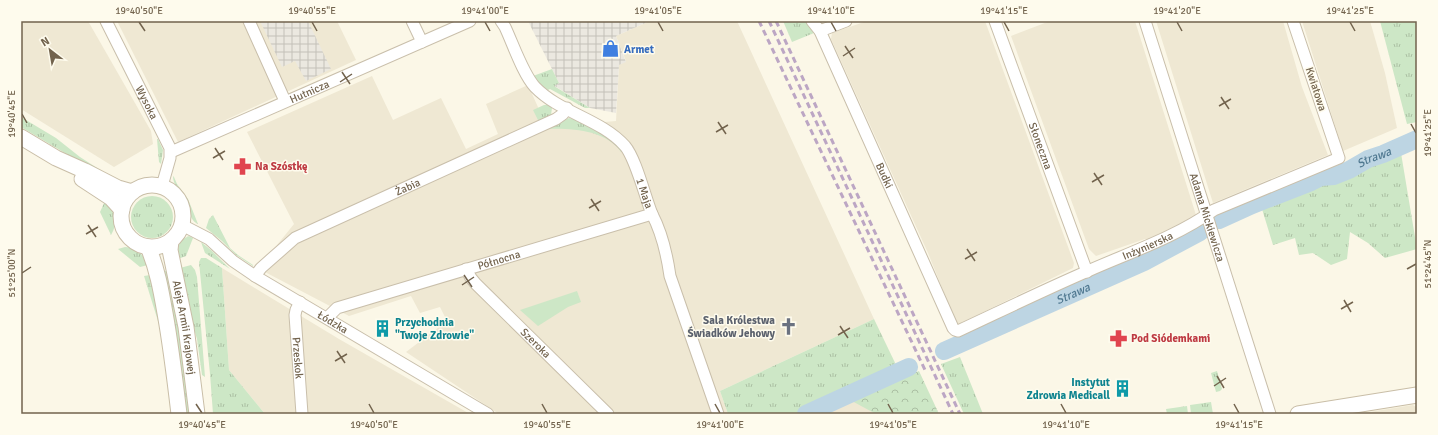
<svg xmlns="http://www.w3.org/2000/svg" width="1438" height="435" viewBox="0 0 1438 435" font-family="Signika,sans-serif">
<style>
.residential{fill:#efe8d3}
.industrial{fill:url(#industrial-grid)}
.grass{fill:url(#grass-tufts)}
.forest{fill:url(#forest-crowns)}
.park{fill:#cde7c6}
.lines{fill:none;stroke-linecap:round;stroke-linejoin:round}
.river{stroke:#bdd5e3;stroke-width:18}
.street-casing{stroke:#c9bfab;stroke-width:13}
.secondary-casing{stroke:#c9bea7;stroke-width:17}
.street{stroke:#fff;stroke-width:11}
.secondary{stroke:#fff;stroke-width:15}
.rail{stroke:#bca6c4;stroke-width:3;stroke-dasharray:6 4;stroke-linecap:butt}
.ticks{fill:none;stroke:#72634d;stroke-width:1.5}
.labels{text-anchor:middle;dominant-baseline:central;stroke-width:3;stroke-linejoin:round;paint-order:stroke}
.shop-label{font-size:11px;font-weight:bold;fill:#366cbe;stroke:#fefbed;text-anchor:start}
.street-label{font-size:11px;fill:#72634d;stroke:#fefbed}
.health-label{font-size:11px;font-weight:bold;fill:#be3a42;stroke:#fefbed;text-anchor:start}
.worship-label{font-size:11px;font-weight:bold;fill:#5b616d;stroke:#fefbed;text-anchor:end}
.culture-label{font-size:11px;font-weight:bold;fill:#0d838f;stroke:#fefbed;text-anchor:start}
.water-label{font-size:12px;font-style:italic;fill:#507991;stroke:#fefbed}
.neatline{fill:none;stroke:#72634d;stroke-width:1.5}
.ticks-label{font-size:10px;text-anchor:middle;fill:#72634d}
</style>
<defs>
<pattern id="industrial-grid" width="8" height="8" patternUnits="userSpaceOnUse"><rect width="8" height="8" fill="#ebe8e0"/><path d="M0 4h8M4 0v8" fill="none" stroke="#c3c0b8"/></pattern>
<pattern id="grass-tufts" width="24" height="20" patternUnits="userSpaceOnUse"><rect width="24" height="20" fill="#cde7c6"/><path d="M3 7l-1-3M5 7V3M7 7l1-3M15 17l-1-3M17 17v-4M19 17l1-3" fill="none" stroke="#abbfa3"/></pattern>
<pattern id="forest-crowns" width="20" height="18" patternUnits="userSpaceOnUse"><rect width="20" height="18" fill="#cde7c6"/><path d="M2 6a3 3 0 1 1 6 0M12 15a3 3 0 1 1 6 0" fill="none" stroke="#abbfa3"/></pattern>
</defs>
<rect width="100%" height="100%" fill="#fbf7e7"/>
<!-- residential -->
<g class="residential">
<polygon points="21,21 88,21 151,131 153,144 114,167 21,109"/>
<polygon points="117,21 337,21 356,60 178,142"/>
<polygon points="650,21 737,21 874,319 720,391 728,414 499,414 406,352 447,321 440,307 420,313 411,296 349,316 263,271 273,250 294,224 247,132 372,76 393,120 441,98 466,149 498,134 486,104 528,85 547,127 616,121 619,65 626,61 616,36"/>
<polygon points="867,21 985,21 1074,263 1073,268 957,325 928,253 831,39 832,33"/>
<polygon points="1050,21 1135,21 1196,215 1167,233 1154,239 1145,239 1096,256 1089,249 1011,36"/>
<polygon points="1156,21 1283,21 1302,87 1328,155 1213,203"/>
<polygon points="1302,21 1370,21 1385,73 1397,128 1343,151"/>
<polygon points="222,268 339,339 470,414 265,414 229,370"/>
<polygon points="902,378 920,414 818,414 850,400"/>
<polygon points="1413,405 1417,408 1417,414 1357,414"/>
</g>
<!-- industrial -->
<g class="industrial">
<polygon points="260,21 308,21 331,69 306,81 295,61 282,67"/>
<polygon points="528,21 650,21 616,36 626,62 619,65 616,113 590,108 553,85 559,83"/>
</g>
<!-- grass -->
<g class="grass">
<polygon points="783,21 806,21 814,33 792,42"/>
<polygon points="1380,21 1417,21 1417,122 1407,124"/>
<polygon points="552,69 559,83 554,86 590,108 585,108 550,89 548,90 539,84 533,76"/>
<polygon points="548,103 552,108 551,115 539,122 533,110 544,105 547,105"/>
<polygon points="21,117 56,138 80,157 108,175 107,178 21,127"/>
<path d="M569,118L575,119L608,137L623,151L621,152C606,130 571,128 547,129Z"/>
<polygon points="157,139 158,139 163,150 161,164 159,162"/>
<polygon points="1401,153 1417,249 1385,258 1368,243 1350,232 1347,259 1331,265 1313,253 1299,255 1295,238 1273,245 1262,209"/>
<path d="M173,176L174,177L177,184L188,199L198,224C187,219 190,205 184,196C179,189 173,185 173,176Z"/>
<circle cx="152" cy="217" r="21"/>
<path d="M106,199C113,211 119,222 111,235L100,212Z"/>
<polygon points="213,215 230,248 238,255 253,265 253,266 236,255 222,241 206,228 209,219"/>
<path d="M189,236L193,238L186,256L178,259C177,249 178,240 189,236Z"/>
<polygon points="201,242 211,250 230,269 205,253"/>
<path d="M125,247C137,248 144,255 148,265L140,267L118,249Z"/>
<polygon points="201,258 206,258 222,268 229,370 265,414 213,414 210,374 199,262"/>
<polygon points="191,265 195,270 197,277 205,377 202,375 197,339 188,309 180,268"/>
<polygon points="169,270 179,324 191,414 187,414 173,326 162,272"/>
<polygon points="150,275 162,334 144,276"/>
<polygon points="874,319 898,369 801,414 728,414 720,391"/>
<polygon points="960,357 983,414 964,414 941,364"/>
<polygon points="1217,371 1222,389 1220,391 1216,392 1211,373"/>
<polygon points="1211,402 1213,414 1191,414 1190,405"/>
<polygon points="1187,406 1188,414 1167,414 1166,409"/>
</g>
<!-- forest -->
<polygon class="forest" points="919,371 939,414 876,414 850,400"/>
<!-- park -->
<polygon class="park" points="577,291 581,302 568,307 538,326 520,310"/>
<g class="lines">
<!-- river -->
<g class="river">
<path id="s1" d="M1219,220L1252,205L1311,182L1321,177L1334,176L1349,170L1368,159L1383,154L1417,139"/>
<path id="s2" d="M944,351L1144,262L1200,232"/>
<polyline points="806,414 909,367"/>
</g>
<defs>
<g id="street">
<path id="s3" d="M106,21L170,148V158L162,186"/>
<polyline points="249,21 285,101"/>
<polyline points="412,21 422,42"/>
<path id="s4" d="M501,21L505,27C513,44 523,74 535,87C560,113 601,119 625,146C636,159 645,197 652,214C662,233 667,255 670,276L718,414"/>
<path id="s5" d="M812,21L820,31L953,328L955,330L958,331C1001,311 1044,290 1088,271C1131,252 1176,237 1214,210L1339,158L1293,21"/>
<path id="s6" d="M995,21L1087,272"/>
<path id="s7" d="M1145,21L1270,414"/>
<polyline points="820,31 846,21"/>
<path id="s8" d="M171,152L470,21"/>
<path id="s9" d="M182,225L209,239L233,261L255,276L488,414"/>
<path id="s10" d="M466,269L471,278L476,284L608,414"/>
<path id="s11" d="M255,276L261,268L295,238L556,119L563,114L567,108"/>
<path id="s12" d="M300,302L296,310L295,315L302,414"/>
<path id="s13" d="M327,318L337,308L652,214"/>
</g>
<g id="secondary">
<polyline points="21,137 56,158 85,171 118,188 132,192"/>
<polyline points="82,179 111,198 122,210"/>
<circle cx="152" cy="216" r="31"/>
<path id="s14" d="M171,241L170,250L186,327L197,414"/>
<path d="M148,247C157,268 161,290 165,313C171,346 175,380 179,414"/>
<polyline points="1298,414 1417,395"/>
</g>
</defs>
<!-- street casing -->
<use href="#street" class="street-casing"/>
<!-- secondary casing -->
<use href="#secondary" class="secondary-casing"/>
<!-- street -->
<use href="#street" class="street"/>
<!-- secondary -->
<use href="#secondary" class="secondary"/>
<!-- rail -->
<g class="rail">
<polyline points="759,21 926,372"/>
<polyline points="769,21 953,414"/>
<polyline points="776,21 960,414"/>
</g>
</g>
<!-- ticks -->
<path class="ticks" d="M139,22L145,31M312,22L317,31M485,22L490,31M658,22L663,31M831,22L836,31M1004,22L1009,31M1177,22L1182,31M1350,22L1355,31M845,46L853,58M843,56L855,48M342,72L350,84M340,82L352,74M1221,97L1229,109M1219,106L1231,99M22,114L27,123M718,122L726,134M1411,124L1416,133M716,132L728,125M215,148L223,160M213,158L225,151M1094,173L1102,185M1092,182L1104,175M591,199L599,211M589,208L601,201M88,225L96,237M86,234L98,227M967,249L975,261M965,259L977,252M1407,269L1416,264M22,273L31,267M464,275L472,287M462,285L474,277M1344,300L1351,312M1341,309L1353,302M840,326L848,338M838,335L850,328M337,351L345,363M335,361L347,354M1217,376L1224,388M1214,386L1226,378M196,404L202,413M369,404L374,413M542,404L547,413M715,404L720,413M888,404L893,413M1061,404L1066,413M1234,404L1239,413"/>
<!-- icons -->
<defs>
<symbol id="shop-bare" viewBox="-9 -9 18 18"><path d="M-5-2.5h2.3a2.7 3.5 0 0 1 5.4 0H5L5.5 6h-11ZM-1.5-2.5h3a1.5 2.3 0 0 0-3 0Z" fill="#3f7fe0" stroke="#fefbed" stroke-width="2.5" paint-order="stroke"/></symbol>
<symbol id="pharmacy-bare" viewBox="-9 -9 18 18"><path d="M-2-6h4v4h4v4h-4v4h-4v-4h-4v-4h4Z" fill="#e0444e" stroke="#fefbed" stroke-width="2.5" paint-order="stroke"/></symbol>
<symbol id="church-bare" viewBox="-9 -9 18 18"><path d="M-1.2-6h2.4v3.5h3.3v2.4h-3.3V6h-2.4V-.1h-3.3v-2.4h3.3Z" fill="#6b7280" stroke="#fefbed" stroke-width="2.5" paint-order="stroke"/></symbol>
<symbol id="building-bare" viewBox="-9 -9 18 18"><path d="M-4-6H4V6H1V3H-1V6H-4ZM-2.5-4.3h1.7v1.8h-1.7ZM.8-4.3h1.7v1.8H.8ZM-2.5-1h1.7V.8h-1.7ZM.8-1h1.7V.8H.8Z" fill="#0f9aa8" stroke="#fefbed" stroke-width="2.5" paint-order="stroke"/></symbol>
</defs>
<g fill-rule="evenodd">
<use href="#shop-bare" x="598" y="36" width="25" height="25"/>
<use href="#pharmacy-bare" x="230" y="154" width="25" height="25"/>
<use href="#church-bare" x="776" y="314" width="25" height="25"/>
<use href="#building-bare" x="370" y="316" width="25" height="25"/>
<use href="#pharmacy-bare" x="1106" y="326" width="25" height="25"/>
<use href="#building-bare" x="1110" y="376" width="25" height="25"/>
</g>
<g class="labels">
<!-- shop labels -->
<g class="shop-label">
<text x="624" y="49">Armet</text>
</g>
<!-- street labels -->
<g class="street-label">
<text transform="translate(1316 89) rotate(72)">Kwiatowa</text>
<text stroke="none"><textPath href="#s8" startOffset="151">Hutnicza</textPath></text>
<text stroke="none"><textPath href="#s3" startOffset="91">Wysoka</textPath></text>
<text stroke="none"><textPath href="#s6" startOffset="133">Słoneczna</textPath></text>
<text stroke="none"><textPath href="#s5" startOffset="171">Budki</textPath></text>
<text stroke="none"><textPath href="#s11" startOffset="179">Żabia</textPath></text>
<text stroke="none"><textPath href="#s4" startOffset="234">1 Maja</textPath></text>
<text stroke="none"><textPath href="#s7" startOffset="206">Adama Mickiewicza</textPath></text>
<text stroke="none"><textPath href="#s5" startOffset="552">Inżynierska</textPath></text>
<text stroke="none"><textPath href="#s13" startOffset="183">Północna</textPath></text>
<text stroke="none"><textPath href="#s9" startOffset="180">Łódzka</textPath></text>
<text stroke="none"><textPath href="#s14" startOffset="88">Aleje Armii Krajowej</textPath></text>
<text stroke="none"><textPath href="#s10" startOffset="102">Szeroka</textPath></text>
<text stroke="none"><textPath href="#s12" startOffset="57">Przeskok</textPath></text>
</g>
<!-- health labels -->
<g class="health-label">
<text x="255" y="166">Na Szóstkę</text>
<text x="1131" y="338">Pod Siódemkami</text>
</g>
<!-- worship labels -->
<g class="worship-label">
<text x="775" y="320">Sala Królestwa<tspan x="775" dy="13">Świadków Jehowy</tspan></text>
</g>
<!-- culture labels -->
<g class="culture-label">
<text x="395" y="322">Przychodnia<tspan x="395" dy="13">"Twoje Zdrowie"</tspan></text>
<text x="1110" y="382" text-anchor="end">Instytut<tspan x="1110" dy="13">Zdrowia Medicall</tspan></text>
</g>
<!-- water labels -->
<g class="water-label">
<text stroke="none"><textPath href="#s1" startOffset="168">Strawa</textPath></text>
<text stroke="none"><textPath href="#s2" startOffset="141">Strawa</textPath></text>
</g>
</g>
<!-- border -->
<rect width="1438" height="435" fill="none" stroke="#fefbed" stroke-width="44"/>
<!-- north arrow -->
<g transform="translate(50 50) rotate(329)" stroke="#fefbed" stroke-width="3" paint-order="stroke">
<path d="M0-3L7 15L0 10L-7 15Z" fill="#72634d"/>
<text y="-6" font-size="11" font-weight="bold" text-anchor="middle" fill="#72634d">N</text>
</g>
<rect x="22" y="22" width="1394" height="391" class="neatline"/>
<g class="ticks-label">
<text x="139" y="14">19°40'50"E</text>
<text x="312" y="14">19°40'55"E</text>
<text x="485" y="14">19°41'00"E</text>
<text x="658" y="14">19°41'05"E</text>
<text x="831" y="14">19°41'10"E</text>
<text x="1004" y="14">19°41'15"E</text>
<text x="1177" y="14">19°41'20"E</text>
<text x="1350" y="14">19°41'25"E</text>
<text transform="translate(11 114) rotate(-90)" y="4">19°40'45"E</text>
<text transform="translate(1427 133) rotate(-90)" y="4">19°41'25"E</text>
<text transform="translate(1427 264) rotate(-90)" y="4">51°24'45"N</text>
<text transform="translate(11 273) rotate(-90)" y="4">51°25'00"N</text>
<text x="202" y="428">19°40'45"E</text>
<text x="374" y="428">19°40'50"E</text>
<text x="547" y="428">19°40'55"E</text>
<text x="720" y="428">19°41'00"E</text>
<text x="893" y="428">19°41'05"E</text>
<text x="1066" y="428">19°41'10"E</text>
<text x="1239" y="428">19°41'15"E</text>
</g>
</svg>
